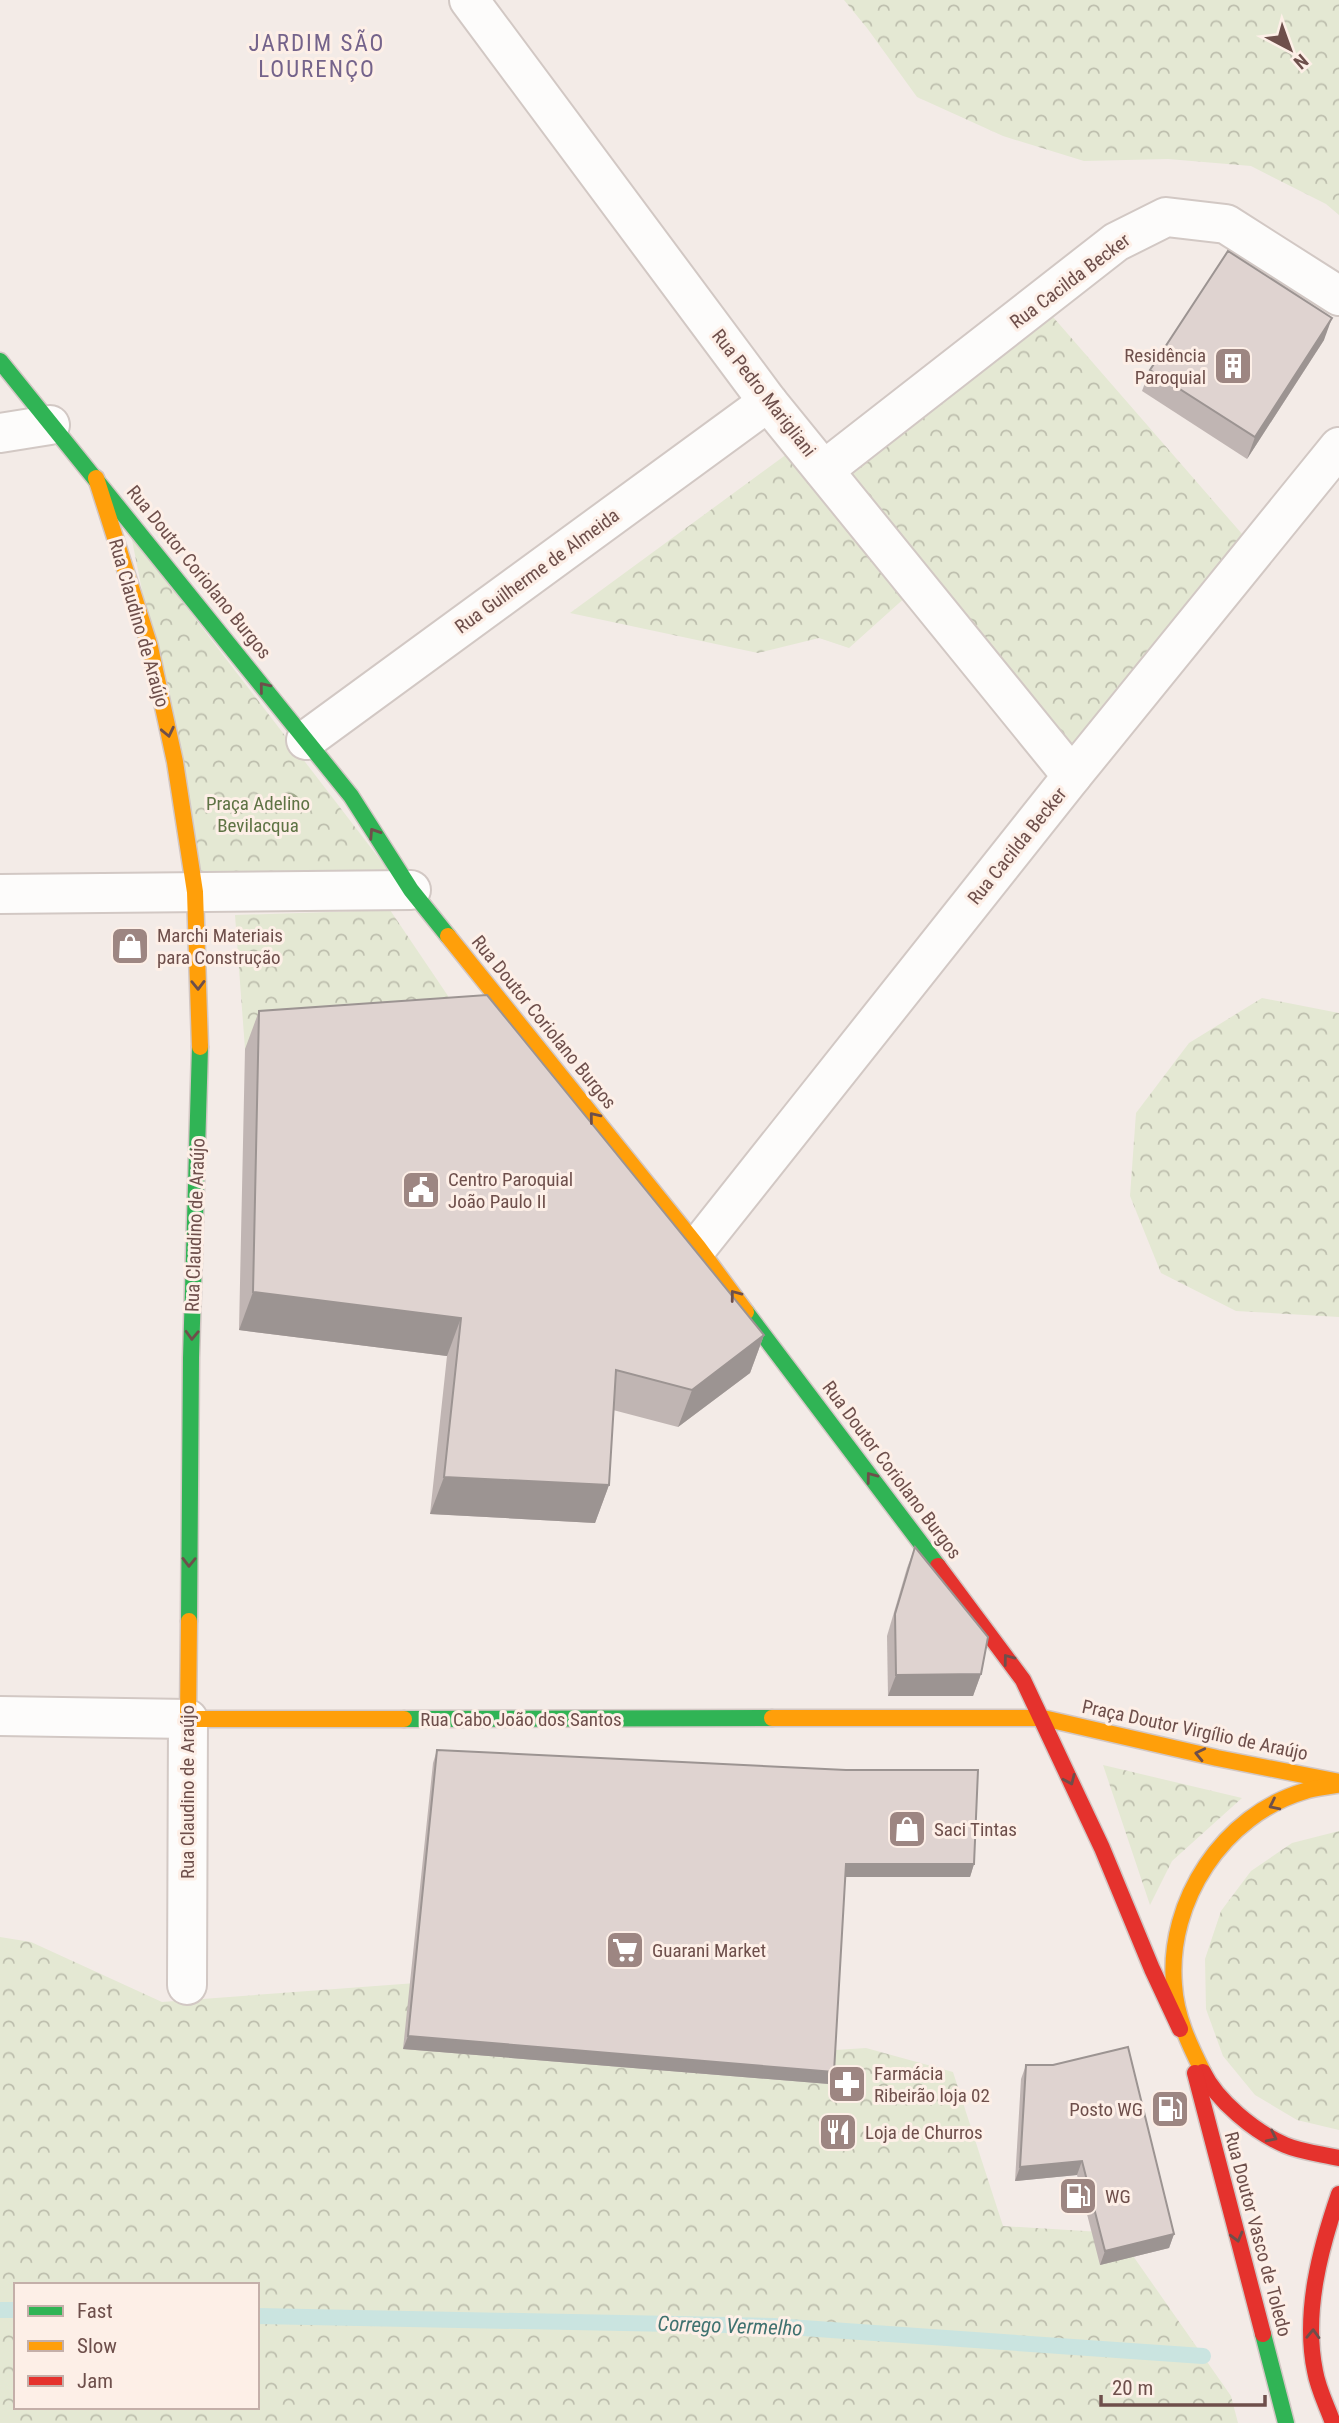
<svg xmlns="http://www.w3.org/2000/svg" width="1339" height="2423" viewBox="0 0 1339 2423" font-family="'Roboto Condensed',sans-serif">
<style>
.forest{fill:url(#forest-crowns);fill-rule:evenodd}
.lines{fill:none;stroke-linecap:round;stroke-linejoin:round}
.stream{stroke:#cae4e0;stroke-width:16}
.street-casing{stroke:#d2c8c4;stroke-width:42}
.fast-casing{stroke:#d2c7c4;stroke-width:19}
.slow-casing{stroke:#d2c7c4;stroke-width:19}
.jam-casing{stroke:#d2c7c4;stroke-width:19}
.street{stroke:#fdfcfb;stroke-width:38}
.fast{stroke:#30b455;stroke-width:16}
.slow{stroke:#ff9f0a;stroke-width:16}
.jam{stroke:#e5322d;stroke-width:16}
.tree{fill:#a1a98d}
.wall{fill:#c0b5b3}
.shaded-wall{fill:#9c9492}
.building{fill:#dfd3d0;stroke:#9c9492;stroke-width:2}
.oneway{stroke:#6e4f4b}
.labels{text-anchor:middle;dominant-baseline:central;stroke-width:6;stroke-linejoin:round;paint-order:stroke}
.street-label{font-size:19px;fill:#6e4f4b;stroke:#fdefe7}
.poi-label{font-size:19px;fill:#6e4f4b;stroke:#fdefe7;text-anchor:start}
.park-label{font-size:19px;fill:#5e7344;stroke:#fdefe7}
.water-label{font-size:21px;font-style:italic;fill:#407270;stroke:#fdefe7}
.quarter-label{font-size:23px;letter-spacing:2px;fill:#74638b;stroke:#fdefe7}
</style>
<defs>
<pattern id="forest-crowns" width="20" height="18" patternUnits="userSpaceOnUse" patternTransform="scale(1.75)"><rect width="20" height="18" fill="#e4e8d3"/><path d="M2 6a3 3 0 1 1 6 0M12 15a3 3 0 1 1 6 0" fill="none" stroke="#bdbead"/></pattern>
</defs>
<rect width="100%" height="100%" fill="#f3ebe7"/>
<!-- forest -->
<g class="forest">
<polygon points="844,0 1339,0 1339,215 1326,204 1251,166 1168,159 1084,161 1003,136 917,97 867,28"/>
<polygon points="1040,302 1256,550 1079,768 918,586 849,648 819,638 758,653 570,613 802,443 823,469"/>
<polygon points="131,535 398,883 200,883"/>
<polygon points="390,910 473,1033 245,1049 235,915"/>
<polygon points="1262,998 1339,1013 1339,1317 1236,1311 1161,1273 1130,1196 1136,1113 1189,1043"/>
<polygon points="1103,1765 1242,1798 1172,1861 1150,1905"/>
<polygon points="1339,1831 1339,2130 1297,2120 1255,2095 1223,2056 1206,2009 1205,1959 1221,1911 1251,1871 1292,1843"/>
<path d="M0,1937L31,1942L162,2002L443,1981L667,2061L866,2048L953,2072L1003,2226L1117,2233L1231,2396L1238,2423H0ZM16,2285H257V2407H16Z"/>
</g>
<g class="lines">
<!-- stream -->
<g class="stream">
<polyline points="0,2310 16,2310"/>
<polyline points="257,2316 774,2326 1203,2356"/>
</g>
<defs>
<g id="street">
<polyline points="469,0 768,402 1072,776"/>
<polyline points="0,433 50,425"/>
<polyline points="824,470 1116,242 1166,217 1226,224 1339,296"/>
<polyline points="306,740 768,402"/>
<polyline points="0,894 411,890"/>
<polyline points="698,1247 1072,776 1339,447"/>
<polyline points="0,1716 188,1719 187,1985"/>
</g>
<g id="fast">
<polyline points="0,361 351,796 411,890 448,936"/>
<polyline points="746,1312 938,1566"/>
<polyline points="189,1621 191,1358 200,1047"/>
<polyline points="404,1719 772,1718"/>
<polyline points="1263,2334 1286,2423"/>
</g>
<g id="slow">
<polyline points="96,478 150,647 175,762 195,892 200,1047"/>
<polyline points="448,936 698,1247 746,1312"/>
<polyline points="189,1621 188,1719 404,1719"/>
<polyline points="772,1718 1043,1718 1217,1758 1339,1782"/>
<path d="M1203,2072C1189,2044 1176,2017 1174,1985C1167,1901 1223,1815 1305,1791C1315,1788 1326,1787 1337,1785"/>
</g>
<g id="jam">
<polyline points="938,1566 1023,1680 1102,1848 1152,1969 1180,2029"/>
<path d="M1203,2072C1217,2101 1255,2132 1285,2145C1301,2152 1322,2154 1339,2158"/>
<polyline points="1195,2073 1263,2334"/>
<path d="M1333,2423C1327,2406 1318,2389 1315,2371C1303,2313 1320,2249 1339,2194"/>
</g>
</defs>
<!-- street casing -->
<use href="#street" class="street-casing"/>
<!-- fast casing -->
<use href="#fast" class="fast-casing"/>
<!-- slow casing -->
<use href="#slow" class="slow-casing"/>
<!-- jam casing -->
<use href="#jam" class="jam-casing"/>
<!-- street -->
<use href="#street" class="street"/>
<!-- fast -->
<use href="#fast" class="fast"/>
<!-- slow -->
<use href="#slow" class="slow"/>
<!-- jam -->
<use href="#jam" class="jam"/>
</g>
<!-- trees -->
<circle class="tree" cx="290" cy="803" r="10"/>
<!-- wall -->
<g class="wall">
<polygon points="1324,340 1247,459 1142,391 1150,370"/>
<polygon points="259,1011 764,1335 750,1373 678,1427 613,1410 609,1485 595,1523 430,1514 447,1356 239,1330 245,1049"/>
<polygon points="915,1547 981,1674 973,1696 888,1696 887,1636 907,1568"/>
<polygon points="437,1750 846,1770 974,1864 970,1877 845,1877 834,2072 829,2084 403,2049 433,1763"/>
<polygon points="1026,2065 1174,2234 1169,2248 1100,2265 1077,2175 1015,2181 1021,2079"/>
</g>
<!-- shaded-wall -->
<g class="shaded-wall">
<polygon points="1332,318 1324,340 1247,459 1255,437"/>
<polygon points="253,1292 461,1318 447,1356 239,1330"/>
<polygon points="764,1335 750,1373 678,1427 692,1390"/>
<polygon points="444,1477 609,1485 595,1523 430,1514"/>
<polygon points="981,1674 973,1696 888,1696 896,1675"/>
<polygon points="846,1864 974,1864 970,1877 842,1877"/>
<polygon points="408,2036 834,2072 829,2084 403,2049"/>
<polygon points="1082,2161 1077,2175 1015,2181 1020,2167"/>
<polygon points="1174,2234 1169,2248 1100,2265 1105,2251"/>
</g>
<!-- building -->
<g class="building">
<polygon points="1228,251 1332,318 1255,437 1150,370"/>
<polygon points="487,995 764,1335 692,1390 616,1370 609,1485 444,1477 461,1318 253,1292 259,1011"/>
<polygon points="915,1547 988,1637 981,1674 896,1675 895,1614"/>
<polygon points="437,1750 846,1770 978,1770 974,1864 846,1864 834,2072 408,2036"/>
<polygon points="1128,2047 1174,2234 1105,2251 1082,2161 1020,2167 1026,2065 1053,2065"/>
</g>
<!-- one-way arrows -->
<defs><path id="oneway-chevron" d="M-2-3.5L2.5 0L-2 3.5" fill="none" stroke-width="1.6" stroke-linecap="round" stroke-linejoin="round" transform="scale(1.75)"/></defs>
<g class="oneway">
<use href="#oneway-chevron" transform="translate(264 687) rotate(-129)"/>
<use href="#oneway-chevron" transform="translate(168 732) rotate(78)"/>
<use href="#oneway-chevron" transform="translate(374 833) rotate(-123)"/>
<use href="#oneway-chevron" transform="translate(198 985) rotate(89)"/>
<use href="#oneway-chevron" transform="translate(594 1117) rotate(-129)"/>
<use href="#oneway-chevron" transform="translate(735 1295) rotate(-127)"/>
<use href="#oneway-chevron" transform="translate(192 1335) rotate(92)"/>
<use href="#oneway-chevron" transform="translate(871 1477) rotate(-127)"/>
<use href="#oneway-chevron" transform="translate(189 1562) rotate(91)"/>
<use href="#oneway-chevron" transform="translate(1008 1659) rotate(-127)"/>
<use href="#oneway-chevron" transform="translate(1200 1754) rotate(-167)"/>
<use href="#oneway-chevron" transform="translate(1070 1780) rotate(66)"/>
<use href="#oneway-chevron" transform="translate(1274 1805) rotate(154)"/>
<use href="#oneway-chevron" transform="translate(1272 2137) rotate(26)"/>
<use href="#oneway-chevron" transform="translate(1237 2237) rotate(75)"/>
<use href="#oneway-chevron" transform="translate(1313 2334) rotate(-88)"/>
</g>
<!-- icons -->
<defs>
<symbol id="building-square" viewBox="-11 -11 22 22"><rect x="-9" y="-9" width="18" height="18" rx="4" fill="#9d8682" stroke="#fdefe7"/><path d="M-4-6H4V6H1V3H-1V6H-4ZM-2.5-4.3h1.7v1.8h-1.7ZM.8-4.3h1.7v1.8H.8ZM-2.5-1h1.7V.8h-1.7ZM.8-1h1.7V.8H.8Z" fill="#fff"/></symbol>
<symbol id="shop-square" viewBox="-11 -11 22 22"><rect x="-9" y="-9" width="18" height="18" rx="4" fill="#9d8682" stroke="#fdefe7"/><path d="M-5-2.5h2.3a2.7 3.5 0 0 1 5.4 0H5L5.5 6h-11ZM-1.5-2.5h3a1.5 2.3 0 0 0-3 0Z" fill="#fff"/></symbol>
<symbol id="civic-square" viewBox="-11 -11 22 22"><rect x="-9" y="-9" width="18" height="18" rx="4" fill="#9d8682" stroke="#fdefe7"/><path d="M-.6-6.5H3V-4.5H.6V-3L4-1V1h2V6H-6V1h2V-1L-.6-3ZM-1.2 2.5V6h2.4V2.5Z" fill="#fff"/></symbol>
<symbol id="supermarket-square" viewBox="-11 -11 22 22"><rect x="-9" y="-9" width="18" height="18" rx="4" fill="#9d8682" stroke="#fdefe7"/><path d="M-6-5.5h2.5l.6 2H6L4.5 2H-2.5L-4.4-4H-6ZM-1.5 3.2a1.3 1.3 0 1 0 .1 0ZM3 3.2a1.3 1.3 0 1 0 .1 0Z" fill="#fff"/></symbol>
<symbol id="pharmacy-square" viewBox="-11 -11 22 22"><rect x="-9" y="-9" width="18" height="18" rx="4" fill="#9d8682" stroke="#fdefe7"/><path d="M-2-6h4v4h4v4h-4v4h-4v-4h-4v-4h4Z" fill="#fff"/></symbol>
<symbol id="fuel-square" viewBox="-11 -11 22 22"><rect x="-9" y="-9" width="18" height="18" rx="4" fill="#9d8682" stroke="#fdefe7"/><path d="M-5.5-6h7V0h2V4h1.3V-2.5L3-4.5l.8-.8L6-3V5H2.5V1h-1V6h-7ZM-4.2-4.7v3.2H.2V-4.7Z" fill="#fff"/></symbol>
<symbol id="restaurant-square" viewBox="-11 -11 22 22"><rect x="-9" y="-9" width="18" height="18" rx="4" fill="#9d8682" stroke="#fdefe7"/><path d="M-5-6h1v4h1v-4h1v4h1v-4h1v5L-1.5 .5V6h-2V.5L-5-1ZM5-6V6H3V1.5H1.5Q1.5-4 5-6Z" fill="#fff"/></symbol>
</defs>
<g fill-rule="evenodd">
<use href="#building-square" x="1211" y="344" width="44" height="44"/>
<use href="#shop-square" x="108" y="924" width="44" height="44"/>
<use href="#civic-square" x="399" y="1168" width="44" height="44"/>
<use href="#shop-square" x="885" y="1807" width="44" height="44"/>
<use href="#supermarket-square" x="603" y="1928" width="44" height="44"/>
<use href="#pharmacy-square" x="825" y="2062" width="44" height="44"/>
<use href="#fuel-square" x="1148" y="2087" width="44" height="44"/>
<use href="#restaurant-square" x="816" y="2110" width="44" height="44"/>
<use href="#fuel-square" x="1056" y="2174" width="44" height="44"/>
</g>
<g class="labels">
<!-- street labels -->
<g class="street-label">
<text transform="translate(1070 281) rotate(-37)">Rua Cacilda Becker</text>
<text transform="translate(764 393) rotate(52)">Rua Pedro Marigliani</text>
<text transform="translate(537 571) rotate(-36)">Rua Guilherme de Almeida</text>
<text transform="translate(199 572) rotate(51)">Rua Doutor Coriolano Burgos</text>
<text transform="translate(139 623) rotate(74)">Rua Claudino de Araújo</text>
<text transform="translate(1017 846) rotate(-51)">Rua Cacilda Becker</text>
<text transform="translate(544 1022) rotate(51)">Rua Doutor Coriolano Burgos</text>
<text transform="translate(195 1225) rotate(-88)">Rua Claudino de Araújo</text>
<text transform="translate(892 1470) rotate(53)">Rua Doutor Coriolano Burgos</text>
<text x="521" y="1719">Rua Cabo João dos Santos</text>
<text transform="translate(1195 1730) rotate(12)">Praça Doutor Virgílio de Araújo</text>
<text transform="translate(187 1792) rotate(-90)">Rua Claudino de Araújo</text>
<text transform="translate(1258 2234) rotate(75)">Rua Doutor Vasco de Toledo</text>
</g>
<!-- poi labels -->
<g class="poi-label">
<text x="1206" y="355" text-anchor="end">Residência<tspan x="1206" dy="22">Paroquial</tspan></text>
<text x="157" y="935">Marchi Materiais<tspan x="157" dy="22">para Construção</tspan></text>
<text x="448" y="1179">Centro Paroquial<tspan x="448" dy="22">João Paulo II</tspan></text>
<text x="934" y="1829">Saci Tintas</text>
<text x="652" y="1950">Guarani Market</text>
<text x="874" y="2073">Farmácia<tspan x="874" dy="22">Ribeirão loja 02</tspan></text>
<text x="1143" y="2109" text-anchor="end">Posto WG</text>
<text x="865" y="2132">Loja de Churros</text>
<text x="1105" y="2196">WG</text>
</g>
<!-- park labels -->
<g class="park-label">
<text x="258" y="803">Praça Adelino<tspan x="258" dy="22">Bevilacqua</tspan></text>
</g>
<!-- water labels -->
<g class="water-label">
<text transform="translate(730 2326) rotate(2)">Corrego Vermelho</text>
</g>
<!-- quarter labels -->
<g class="quarter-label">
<text x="317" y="43">JARDIM SÃO<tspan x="317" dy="26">LOURENÇO</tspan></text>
</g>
</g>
<!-- legend -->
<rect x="14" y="2283" width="245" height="126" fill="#fdefe7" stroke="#c4afa9" stroke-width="2"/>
<rect x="28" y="2306" width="35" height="10" fill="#30b455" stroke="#c4afa9" stroke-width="2"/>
<text x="77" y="2318" font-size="21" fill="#6e4f4b">Fast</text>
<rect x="28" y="2341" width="35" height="10" fill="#ff9f0a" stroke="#c4afa9" stroke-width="2"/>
<text x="77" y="2353" font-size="21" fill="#6e4f4b">Slow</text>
<rect x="28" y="2376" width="35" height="10" fill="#e5322d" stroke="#c4afa9" stroke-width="2"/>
<text x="77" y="2388" font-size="21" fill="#6e4f4b">Jam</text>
<!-- north arrow -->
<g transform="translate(1290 49) rotate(139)" stroke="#fdefe7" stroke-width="5" paint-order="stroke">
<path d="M0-5L12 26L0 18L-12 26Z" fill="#6e4f4b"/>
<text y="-10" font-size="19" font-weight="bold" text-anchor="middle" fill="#6e4f4b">N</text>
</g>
<!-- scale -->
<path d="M1101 2395v10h164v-10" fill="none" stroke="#6e4f4b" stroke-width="3.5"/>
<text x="1112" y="2395" font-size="21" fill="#6e4f4b" stroke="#fdefe7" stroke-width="5" paint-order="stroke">20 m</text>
</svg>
